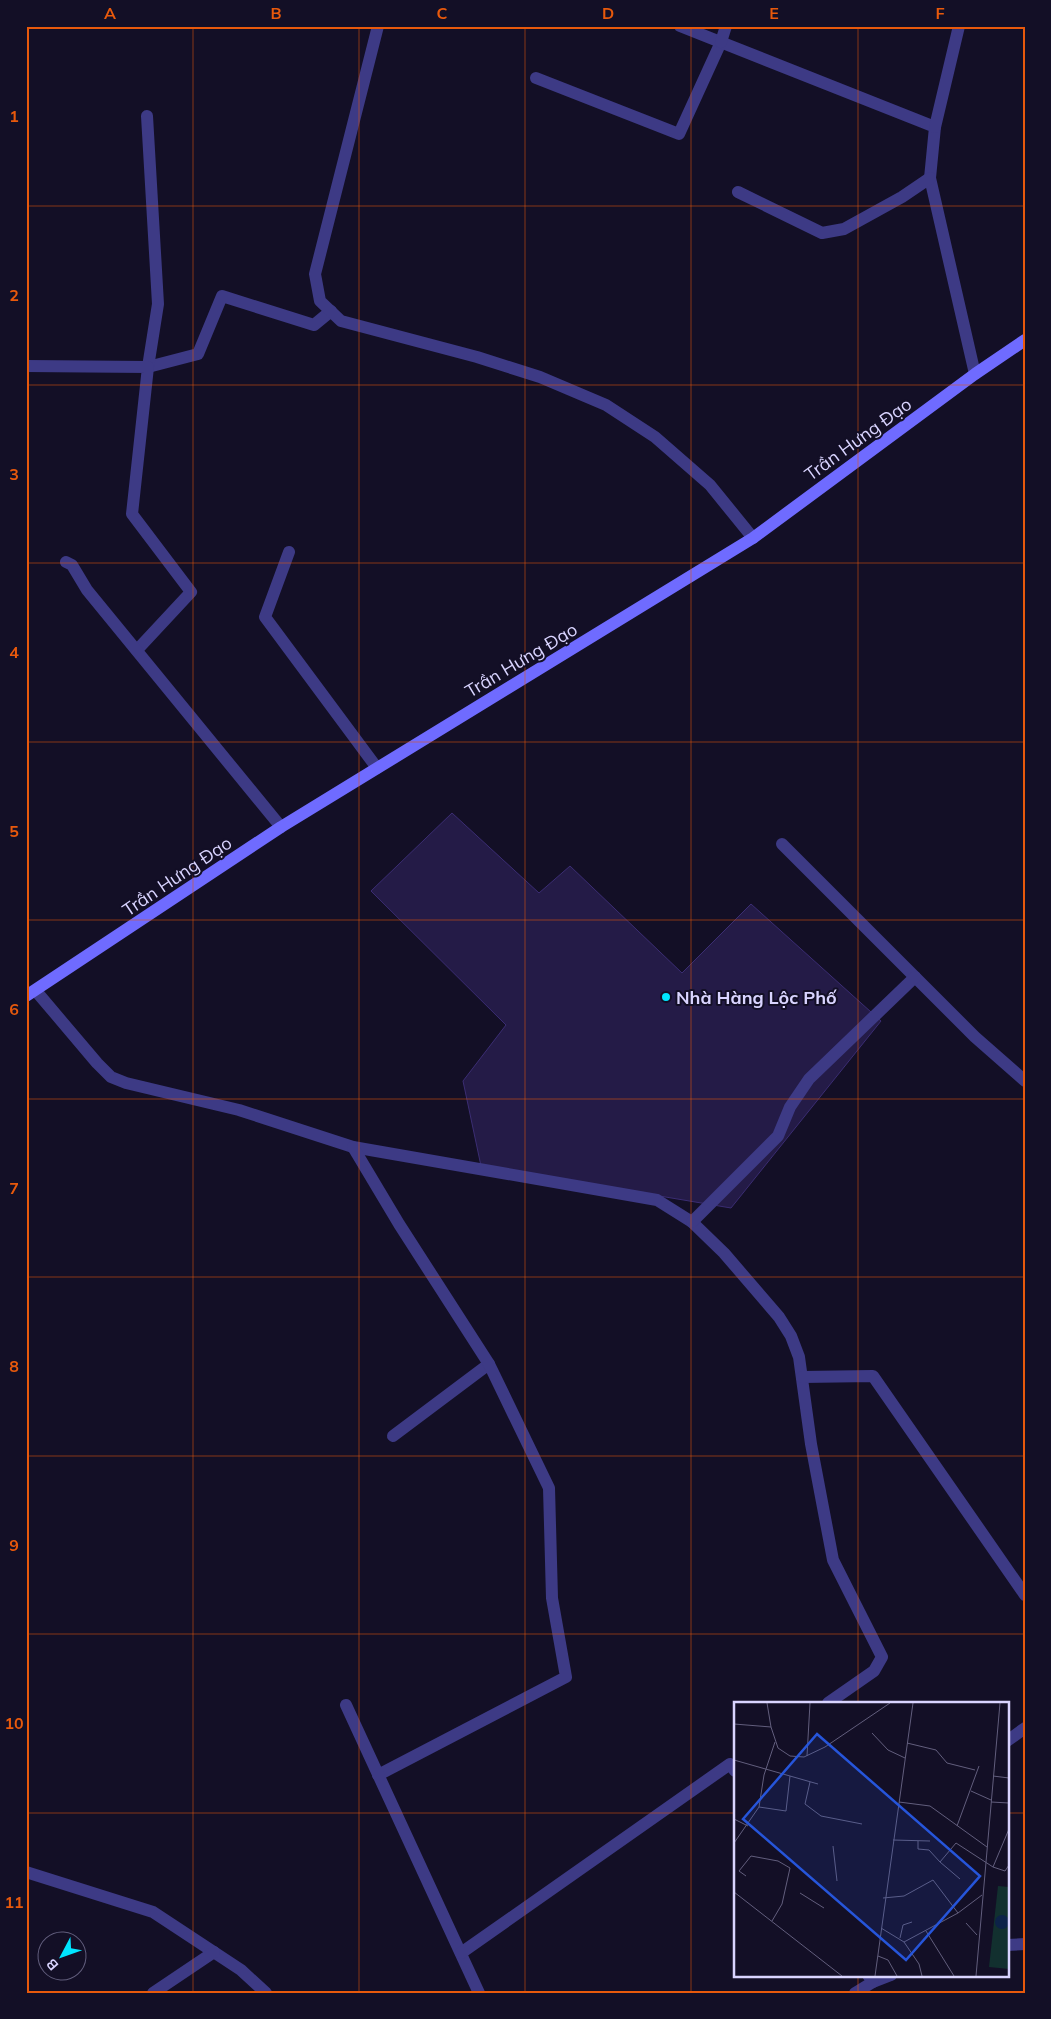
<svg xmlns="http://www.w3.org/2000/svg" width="1051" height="2019" viewBox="0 0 1051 2019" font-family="Mulish,sans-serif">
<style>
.building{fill:#241b47;stroke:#3b2d73}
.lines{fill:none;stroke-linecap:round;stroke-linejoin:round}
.lane{stroke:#3d3a85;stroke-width:12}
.street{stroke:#3d3a85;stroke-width:12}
.secondary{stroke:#6f6bff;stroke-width:12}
.grid{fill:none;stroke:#e8590c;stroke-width:1;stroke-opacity:0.55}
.poi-dot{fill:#00e5ff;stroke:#130f26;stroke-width:2}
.labels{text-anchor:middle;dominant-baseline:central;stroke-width:4;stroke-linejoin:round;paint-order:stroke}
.street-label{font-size:18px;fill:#d9d4ff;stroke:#130f26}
.poi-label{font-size:18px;font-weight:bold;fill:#d9d4ff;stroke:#130f26;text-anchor:start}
.inset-road{fill:none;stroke:#625e7d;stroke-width:1}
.view{fill:#2655da;fill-opacity:0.15;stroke:#2655da;stroke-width:2.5}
.inset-edge{fill:none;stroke:#d9d4ff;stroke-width:2.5}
.neatline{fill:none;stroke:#e8590c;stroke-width:2}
.grid-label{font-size:16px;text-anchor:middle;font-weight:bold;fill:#e8590c}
</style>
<rect width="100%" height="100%" fill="#130f26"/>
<!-- building -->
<polygon class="building" points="452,813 539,893 570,866 682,973 751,904 881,1021 731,1208 481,1166 463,1081 506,1025 371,891"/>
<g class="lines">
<!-- lane -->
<g class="lane">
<polyline points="536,78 679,134 721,42"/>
<polyline points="148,367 198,354 222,296 314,325 331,311"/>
<polyline points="289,552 265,617 377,768"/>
<polyline points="782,844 975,1037 1025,1081"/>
<polyline points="36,991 97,1063 111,1077 126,1083 239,1110 353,1147 657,1200 692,1222 724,1253 779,1317 791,1336 799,1357 811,1444 833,1560 882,1657 874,1671 828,1703"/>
<polyline points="802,1377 873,1376 1025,1595"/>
<polyline points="393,1436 489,1364"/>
<polyline points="1007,1741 1025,1728"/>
</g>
<!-- street -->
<g class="street">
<polyline points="378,26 315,274 320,301 341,321 477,357 540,377 606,405 655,437 710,485 753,538"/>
<polyline points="680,26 935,127 930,178 975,374"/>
<polyline points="721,42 726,26"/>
<polyline points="147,116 158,304 148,367"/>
<polyline points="935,127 959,26"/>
<polyline points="738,192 822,233 844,229 902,197 930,178"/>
<polyline points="26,366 148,367 132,514 191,592 137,650"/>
<polyline points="66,562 72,565 87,590 281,827"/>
<polyline points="353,1147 399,1224 489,1364 549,1488 552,1598 566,1677 378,1775"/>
<polyline points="692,1222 778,1136 790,1107 809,1079 915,977"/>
<polyline points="346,1705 479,1993"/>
<polyline points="26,1872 153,1912 241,1970 266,1993"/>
<polyline points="1007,1945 1025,1944"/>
<polyline points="461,1953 730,1764 735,1771"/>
<polyline points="873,1982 891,1975"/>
<polyline points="153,1993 214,1952"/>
<polyline points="855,1993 873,1982 868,1975"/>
</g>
<!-- secondary -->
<polyline class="secondary" points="26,996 281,827 753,538 975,374 1025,340"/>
</g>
<!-- grid -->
<path class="grid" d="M193,26V1993M359,26V1993M525,26V1993M691,26V1993M858,26V1703M26,206H1025M26,385H1025M26,563H1025M26,742H1025M26,920H1025M26,1099H1025M26,1277H1025M26,1456H1025M26,1634H1025M26,1813H735M1007,1813H1025M858,1975V1993"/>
<!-- markers -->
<circle class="poi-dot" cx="666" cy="997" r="5"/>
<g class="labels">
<!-- street labels -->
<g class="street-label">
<text transform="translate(858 439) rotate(-36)">Trần Hưng Đạo</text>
<text transform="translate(521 660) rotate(-31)">Trần Hưng Đạo</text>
<text transform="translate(177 876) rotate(-34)">Trần Hưng Đạo</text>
</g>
<!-- poi labels -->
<g class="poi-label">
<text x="676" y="997">Nhà Hàng Lộc Phố</text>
</g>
</g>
<!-- overview -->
<g transform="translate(734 1702)">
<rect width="275" height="275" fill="#130f26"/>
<path d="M264,184L275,185V267L255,265Z" fill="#12302f"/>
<path d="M261 220a7 7 0 1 1 14 0a7 7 0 1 1-14 0Z" fill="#0c2248"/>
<path class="inset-road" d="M33,1L37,25M0,22L37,25L44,46L56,54L70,55L91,45L156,1M138,31L154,48L171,56M41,40L30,73L25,105L52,109L56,74M173,41L202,48L213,61L241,68M73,54L76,1M0,58L84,82M259,74L275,76M76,80L71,102L87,114L128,122M237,89L257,98M165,100L196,104L253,145M257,100L275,101M0,117L14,124M223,124L245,64M159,138L196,139M184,139V147L195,148L206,160L222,141L259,165L275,127M0,141L25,105M99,144L103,179M206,160L226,177M259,165L271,169L275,163M12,174L5,169L17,154L44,159L56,166L48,202L38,219M0,190L108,274M66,191L90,206M149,196L170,194L199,178L224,211M232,221L243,233M147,226L170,240L224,211L248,193M192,229L220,274M166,236L169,223L178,220M170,240L185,262L188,274M144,254L154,258L163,274M141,274L179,1M242,274L266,1"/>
<path class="view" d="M83,32L246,174L172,258L9,117Z"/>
<rect width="275" height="275" class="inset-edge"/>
</g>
<!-- border -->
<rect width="1051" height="2019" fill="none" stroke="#130f26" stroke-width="55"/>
<!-- north arrow -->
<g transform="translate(62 1956) rotate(229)"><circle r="24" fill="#130f26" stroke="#625e7d"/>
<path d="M0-4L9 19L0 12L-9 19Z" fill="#00e5ff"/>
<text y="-8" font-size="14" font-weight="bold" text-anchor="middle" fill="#d9d4ff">B</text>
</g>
<rect x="28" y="28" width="996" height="1964" class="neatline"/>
<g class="grid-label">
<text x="110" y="19">A</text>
<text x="276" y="19">B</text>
<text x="442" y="19">C</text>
<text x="608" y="19">D</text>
<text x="774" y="19">E</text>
<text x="940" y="19">F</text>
<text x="14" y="122">1</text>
<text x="14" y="301">2</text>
<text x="14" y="480">3</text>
<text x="14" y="658">4</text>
<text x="14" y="837">5</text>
<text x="14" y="1015">6</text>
<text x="14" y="1194">7</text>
<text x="14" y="1372">8</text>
<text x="14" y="1551">9</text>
<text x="14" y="1729">10</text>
<text x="14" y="1908">11</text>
</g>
</svg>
